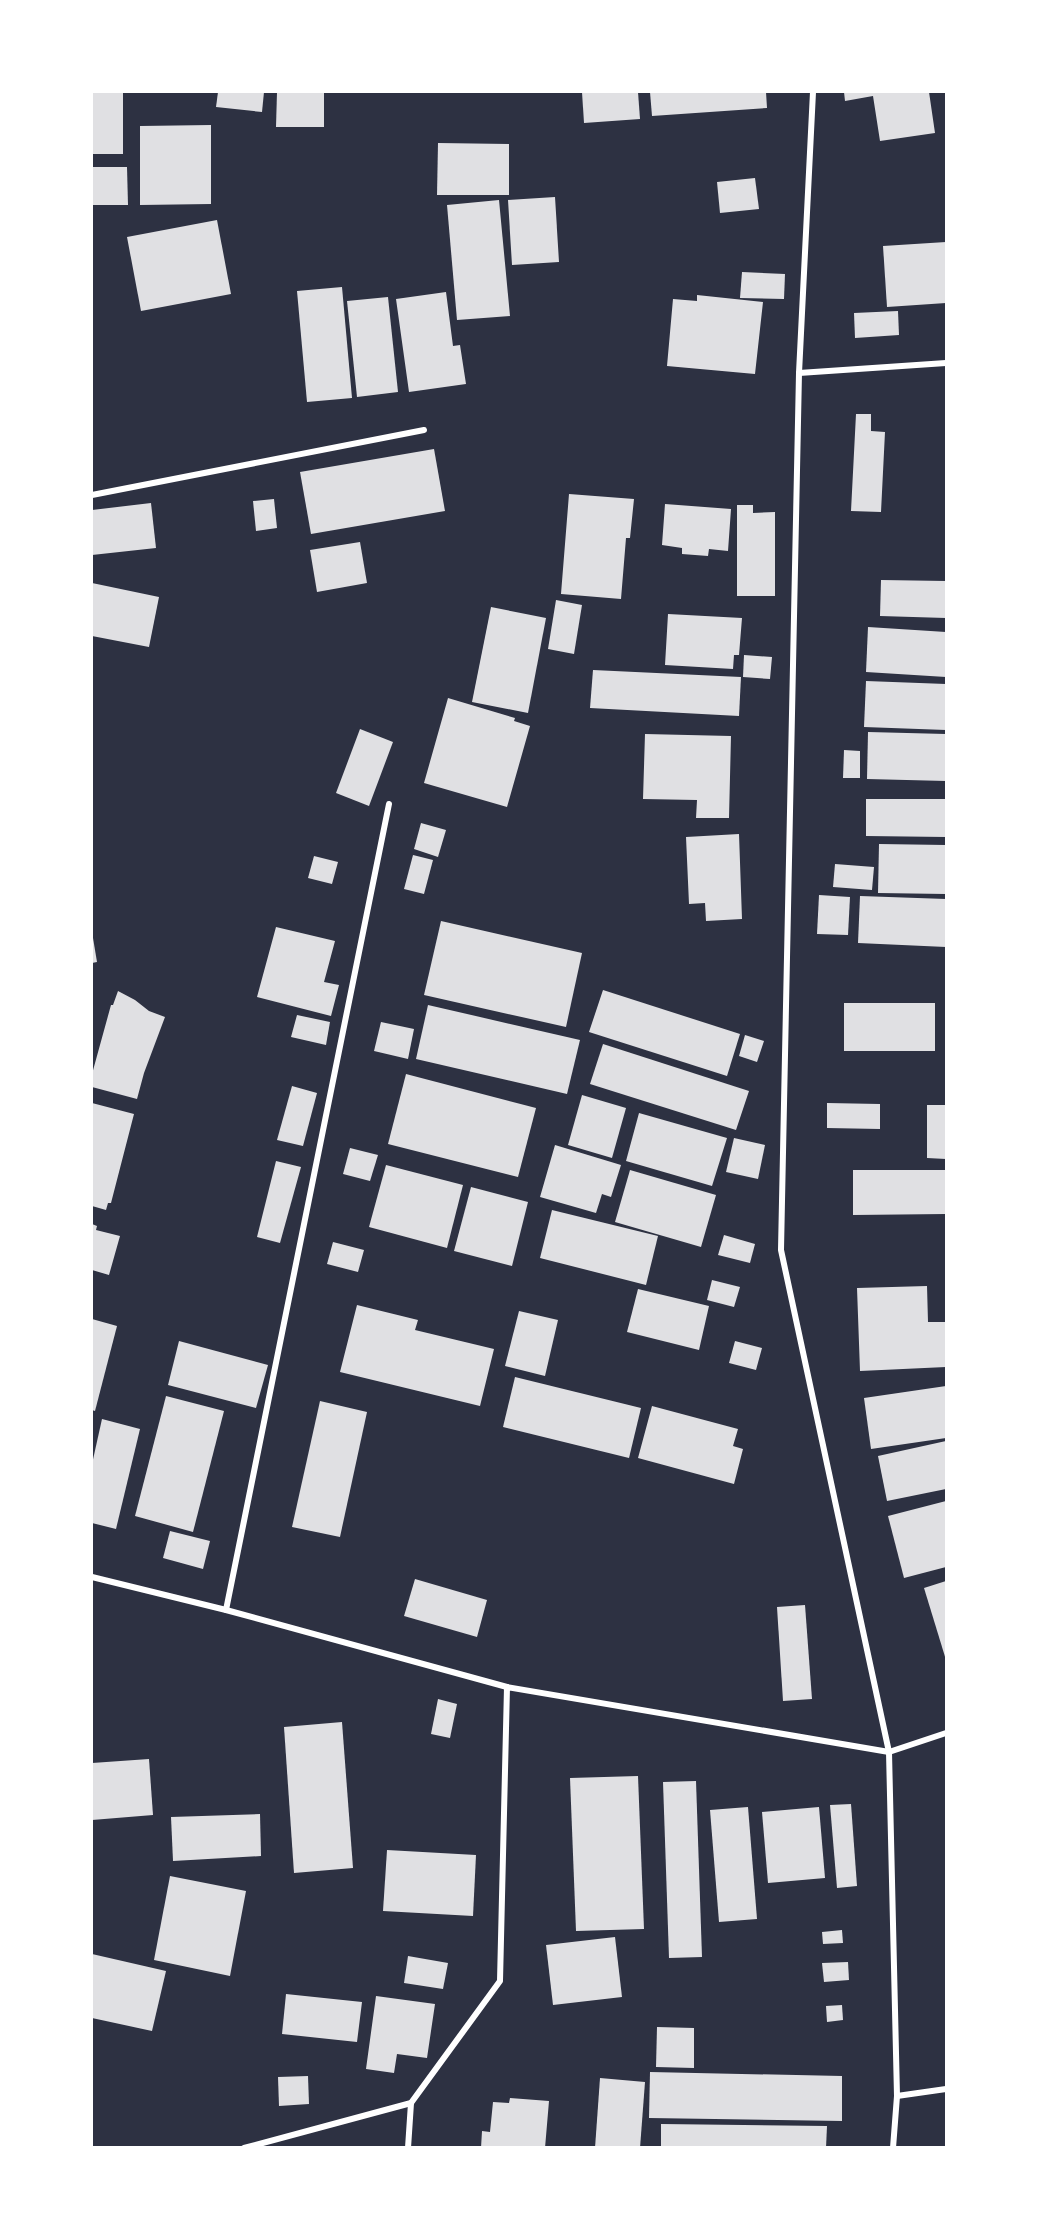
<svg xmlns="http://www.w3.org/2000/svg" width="1038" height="2239" viewBox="0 0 1038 2239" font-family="Inter,sans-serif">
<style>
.building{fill:#e0e0e3}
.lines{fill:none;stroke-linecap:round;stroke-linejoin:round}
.minor{stroke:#fff;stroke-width:6}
</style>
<rect width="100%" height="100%" fill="#2d3142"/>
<!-- building -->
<g class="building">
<rect x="92" y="92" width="31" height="62"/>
<polygon points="218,92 264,92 262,112 216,107"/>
<polygon points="277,92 324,92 324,127 276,127"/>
<polygon points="582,92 638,92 640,119 584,123"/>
<polygon points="650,92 766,92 767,108 652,116"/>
<polygon points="844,92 929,92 935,133 880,141 873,96 845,101"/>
<polygon points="211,125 211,204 140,205 140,126"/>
<polygon points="438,143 509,144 509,195 437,195"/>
<polygon points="92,167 127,167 128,205 92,205"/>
<polygon points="755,178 759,209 720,213 717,182"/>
<polygon points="555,197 559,262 512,265 508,200"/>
<polygon points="499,200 510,316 457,320 447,205"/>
<polygon points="217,220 231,294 141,311 127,237"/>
<polygon points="946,242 946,303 887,307 883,246"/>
<polygon points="742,272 785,274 784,299 740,298"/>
<polygon points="342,287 352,398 307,402 297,291"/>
<polygon points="446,292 453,346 460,345 466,384 409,392 396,299"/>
<polygon points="697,295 763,302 755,374 667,366 673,299 697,301"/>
<polygon points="388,297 398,392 357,397 347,301"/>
<polygon points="898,311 899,335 855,338 854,313"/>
<polygon points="856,414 871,414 871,431 885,432 881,512 851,511"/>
<polygon points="434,449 445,511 311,534 300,472"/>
<polygon points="569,494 634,499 630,538 626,538 621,599 561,594"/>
<polygon points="274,499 277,528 256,531 253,501"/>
<polygon points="151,503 156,548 92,555 92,510"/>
<polygon points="665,504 731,509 728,551 709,549 708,556 682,554 682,548 662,545"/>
<polygon points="737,505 753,505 753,513 775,512 775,596 737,596"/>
<polygon points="360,542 367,583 317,592 310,550"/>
<polygon points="881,580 946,581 946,618 880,616"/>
<polygon points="92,583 159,597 149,647 92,636"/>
<polygon points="556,600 582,605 574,654 548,649"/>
<polygon points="491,607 546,618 528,713 472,702"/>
<polygon points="668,614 742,618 739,655 734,655 733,669 665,665"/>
<polygon points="868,627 946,632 946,677 866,672"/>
<polygon points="744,655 772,657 770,679 743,677"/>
<polygon points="593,670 741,677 739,716 590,708"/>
<polygon points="866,681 946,684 946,730 864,727"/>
<polygon points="448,698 515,718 514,721 530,726 507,807 424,783"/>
<polygon points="360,729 393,742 369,806 336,793"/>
<polygon points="868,732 946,734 946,781 867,779"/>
<polygon points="645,734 731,736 729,818 696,818 697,800 643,799"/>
<polygon points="844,750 860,751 860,778 843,778"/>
<polygon points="866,799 946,799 946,837 866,836"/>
<polygon points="421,823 446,830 438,857 414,849"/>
<polygon points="739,834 742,919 706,921 705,903 689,904 686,837"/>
<polygon points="879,844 946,845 946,894 878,893"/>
<polygon points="413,855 433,860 424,894 404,889"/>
<polygon points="314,856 338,862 332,884 308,878"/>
<polygon points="835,864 874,867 872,890 833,887"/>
<polygon points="819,895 850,897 848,935 817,934"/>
<polygon points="860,896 946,899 946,947 858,943"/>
<polygon points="441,921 582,953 566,1027 424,995"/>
<polygon points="276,927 335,941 324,982 339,985 331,1016 257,997"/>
<polygon points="92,932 97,962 92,963"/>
<polygon points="603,990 740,1034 727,1076 589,1032"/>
<polygon points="118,991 135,1000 149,1011 165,1017 144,1073 137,1099 92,1087 92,1074 111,1005 113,1005"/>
<rect x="844" y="1003" width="91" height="48"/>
<polygon points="428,1005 580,1040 567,1094 416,1059"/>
<polygon points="297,1015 330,1022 326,1045 291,1037"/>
<polygon points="381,1022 414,1029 408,1059 374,1051"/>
<polygon points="745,1035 764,1041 757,1062 739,1056"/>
<polygon points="603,1044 749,1091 736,1130 590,1084"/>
<polygon points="406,1074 536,1108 518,1177 388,1144"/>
<polygon points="292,1086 317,1093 303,1146 277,1140"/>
<polygon points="582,1095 626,1108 612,1158 568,1145"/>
<polygon points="92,1103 134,1114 111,1203 108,1203 106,1210 92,1206"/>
<polygon points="827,1103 880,1104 880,1129 827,1128"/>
<polygon points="927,1105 946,1105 946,1159 927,1158"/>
<polygon points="639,1113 727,1138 712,1186 626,1161"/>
<polygon points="734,1138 765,1145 758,1179 726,1172"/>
<polygon points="555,1145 621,1165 611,1197 602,1194 596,1213 540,1197"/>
<polygon points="350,1148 378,1155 370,1181 343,1174"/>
<polygon points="276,1161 301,1167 280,1243 257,1237"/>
<polygon points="386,1165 463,1185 447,1248 369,1227"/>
<polygon points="630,1170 716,1195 701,1247 615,1222"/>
<polygon points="853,1170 946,1170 946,1214 853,1215"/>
<polygon points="471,1187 528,1202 512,1266 454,1251"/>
<polygon points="552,1210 658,1236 646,1285 540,1258"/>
<polygon points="92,1224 97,1226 96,1230 120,1236 109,1275 92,1270"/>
<polygon points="724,1235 755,1244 750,1263 718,1255"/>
<polygon points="333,1242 364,1250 358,1272 327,1264"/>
<polygon points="712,1280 740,1287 734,1307 707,1300"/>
<polygon points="927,1286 928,1322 946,1322 946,1367 860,1371 857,1288"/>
<polygon points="638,1289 709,1306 699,1350 627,1332"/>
<polygon points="357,1305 418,1320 415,1330 494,1349 480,1406 340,1372"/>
<polygon points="519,1311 558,1320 545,1376 505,1366"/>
<polygon points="92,1319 117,1326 95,1411 92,1410"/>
<polygon points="179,1341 268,1365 256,1408 168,1385"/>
<polygon points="735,1341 762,1348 756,1370 729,1363"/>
<polygon points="515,1377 641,1408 629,1458 503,1427"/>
<polygon points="946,1386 946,1438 871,1449 864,1398"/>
<polygon points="166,1396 224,1411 193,1532 135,1516"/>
<polygon points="320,1401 367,1412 340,1537 292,1527"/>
<polygon points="652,1406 738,1429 733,1446 743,1449 734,1484 638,1458"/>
<polygon points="102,1419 140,1429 116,1529 92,1523 92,1464"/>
<polygon points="946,1441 946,1489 887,1501 878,1456"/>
<polygon points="946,1501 946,1567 904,1578 888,1516"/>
<polygon points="170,1531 210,1541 203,1569 163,1558"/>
<polygon points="415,1579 487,1600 477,1637 404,1616"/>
<polygon points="946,1581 946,1660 924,1588"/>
<polygon points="805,1605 812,1699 783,1701 777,1607"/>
<polygon points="438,1699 457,1704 450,1738 431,1734"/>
<polygon points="342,1722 353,1868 294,1873 284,1727"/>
<polygon points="149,1759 153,1815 92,1820 92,1763"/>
<polygon points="638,1776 644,1929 576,1931 570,1778"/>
<polygon points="696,1781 702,1957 669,1958 663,1782"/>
<polygon points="851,1804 857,1886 837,1888 830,1805"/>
<polygon points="748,1807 757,1919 719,1922 710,1810"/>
<polygon points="819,1807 825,1878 768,1883 762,1812"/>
<polygon points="260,1814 261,1856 173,1861 171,1817"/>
<polygon points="387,1850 476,1855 473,1916 383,1911"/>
<polygon points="170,1876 246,1891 230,1976 154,1960"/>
<polygon points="842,1930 843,1943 823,1944 822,1932"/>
<polygon points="615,1937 622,1997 553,2005 546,1945"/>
<polygon points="92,1954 166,1971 152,2031 92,2018"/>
<polygon points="408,1956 448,1963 443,1989 404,1983"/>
<polygon points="848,1962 849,1980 824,1982 822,1963"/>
<polygon points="286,1994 362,2002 357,2042 282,2034"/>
<polygon points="376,1996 435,2004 427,2058 397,2054 394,2073 366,2069"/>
<polygon points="842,2005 843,2020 827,2022 826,2006"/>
<polygon points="657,2027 694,2028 694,2068 656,2067"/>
<polygon points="650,2072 842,2076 842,2121 649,2118"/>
<polygon points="308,2076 309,2104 279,2106 278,2077"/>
<polygon points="600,2078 645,2082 640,2148 595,2148"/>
<polygon points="510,2098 549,2101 545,2148 481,2148 482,2131 490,2132 493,2102 509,2103"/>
<polygon points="661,2124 827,2126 826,2148 661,2148"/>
</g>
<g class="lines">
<!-- minor -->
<g class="minor">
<polyline points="813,92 799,373 781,1250 889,1752 897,2096 893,2148"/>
<polyline points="799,373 946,363"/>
<polyline points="92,495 424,430"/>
<polyline points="92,1577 226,1610 507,1687"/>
<polyline points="226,1610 389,804"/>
<polyline points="897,2096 946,2089"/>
<polyline points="244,2148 411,2103 500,1981 507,1687 889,1752 946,1733"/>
<polyline points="408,2148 411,2103"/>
</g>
</g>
<!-- border -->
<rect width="1038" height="2239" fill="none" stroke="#ffffff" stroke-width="186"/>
</svg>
